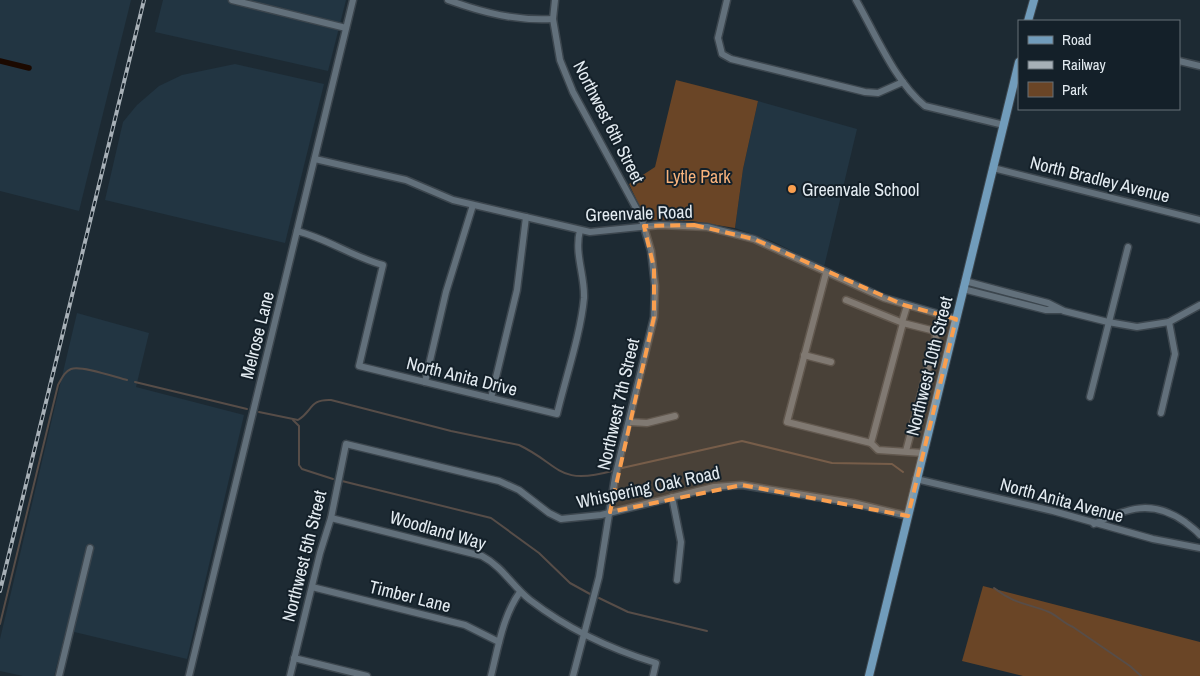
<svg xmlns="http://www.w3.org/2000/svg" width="1200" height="676" viewBox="0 0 1200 676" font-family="'Archivo Narrow',sans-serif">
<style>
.built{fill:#223542}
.green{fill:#6a4526}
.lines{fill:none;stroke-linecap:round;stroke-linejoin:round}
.stream{stroke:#574d48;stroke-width:2}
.canal{stroke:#1b0900;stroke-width:5.5}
.minor-casing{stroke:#3c464e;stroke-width:9}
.major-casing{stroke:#3c464e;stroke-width:10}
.minor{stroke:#62707b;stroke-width:6}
.major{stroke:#719cbb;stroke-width:8}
.rail-casing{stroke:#a7b0b7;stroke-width:4}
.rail{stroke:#142029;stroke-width:2;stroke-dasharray:5.5;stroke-linecap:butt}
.marked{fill:#fa9f4f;fill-opacity:0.2;stroke:#fa9f4f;stroke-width:4;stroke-dasharray:10 6;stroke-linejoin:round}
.poi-dot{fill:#fa9f4f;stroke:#142029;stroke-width:2}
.labels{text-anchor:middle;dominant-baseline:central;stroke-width:4;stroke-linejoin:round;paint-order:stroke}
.street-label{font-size:18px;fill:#e3ebf1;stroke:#142029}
.park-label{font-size:18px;fill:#f8b37c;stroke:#142029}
.poi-label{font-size:18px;fill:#e3ebf1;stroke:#142029;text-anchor:start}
</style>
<rect width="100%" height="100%" fill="#1d2a33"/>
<!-- built -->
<g class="built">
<polygon points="0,0 131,0 79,211 0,191"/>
<polygon points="163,0 346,0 328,71 155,32"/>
<polygon points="235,64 324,84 285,243 105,200 123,122 137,105 159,86 182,75"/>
<polygon points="758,101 857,129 824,267 772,241 735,228 743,169"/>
<polygon points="77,313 149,333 136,387 244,415 187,659 66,630 54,676 23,676 0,671 0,639"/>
</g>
<!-- green -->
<g class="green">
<polygon points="676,80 758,101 743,169 735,228 692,221 646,220 629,184 655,167"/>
<polygon points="983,586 1200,642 1200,676 1023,676 962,661"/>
</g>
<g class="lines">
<!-- stream -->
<g class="stream">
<polyline points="135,382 247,409"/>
<path d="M259,412L298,420C313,411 309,399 331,400L451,431L519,445C561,465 557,486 612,471"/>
<polyline points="293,420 299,426 299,465 302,469 333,479"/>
<polyline points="622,468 742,441 832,463 892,464 903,472"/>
<polyline points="342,481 491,518 539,553 570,583 590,594"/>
<path d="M994,588C1016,605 1027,603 1049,612C1058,616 1063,623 1073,627L1130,666L1141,676"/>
<polyline points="599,598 628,612 707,631"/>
<path d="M0,624L58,385C62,378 64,372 71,369C81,365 115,377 127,380"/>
</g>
<!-- canal -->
<polyline class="canal" points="0,61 29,68"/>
<defs>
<g id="minor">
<polyline points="232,0 346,28"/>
<path d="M448,0C484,13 516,21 553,19"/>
<polyline points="555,0 553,19 560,60 573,92 641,217 651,251 655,286 654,317 615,477 599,577 573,676"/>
<polyline points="727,0 718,38 722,54 731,59 865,92 878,93 903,82"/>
<path d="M856,0C875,33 895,82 925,106L1004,125"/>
<polyline points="1179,61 1200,66"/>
<polyline points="315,159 406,180 453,200 590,232 660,225 707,227 754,239 884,298 956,319"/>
<polyline points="993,168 1200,220"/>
<path d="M297,231C328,239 353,257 383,265L359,366L557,414C565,380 581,333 584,298C585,275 574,254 580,230"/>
<polyline points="826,273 787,422 871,443"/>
<polyline points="965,281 1048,303 1064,311 1108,322 1137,327 1169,322 1200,305"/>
<polyline points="963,289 1046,310 1060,310"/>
<polyline points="846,300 903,323"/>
<polyline points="902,322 907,306"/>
<polyline points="804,355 831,362"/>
<polyline points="425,382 446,292 473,205"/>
<polyline points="1090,397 1128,247"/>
<polyline points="491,398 517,290 526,217"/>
<polyline points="1161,413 1175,354 1169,322"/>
<polyline points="629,422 647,423 675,416"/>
<polyline points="906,451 936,337 935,332 931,330 903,323 871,443 878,450 923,453"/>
<polyline points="916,479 1053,511 1153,539 1200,548"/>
<polyline points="672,497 681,542 677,580"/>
<path d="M331,518L482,556C503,567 512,586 530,600C569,630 610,649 656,663L653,676"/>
<path d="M1094,524C1127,508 1152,499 1185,522C1190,526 1196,530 1200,535"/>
<polyline points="312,587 465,625 499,642"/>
<polyline points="294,658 367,676"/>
<polyline points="59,676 90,548"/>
<polyline points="189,676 353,0"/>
<polyline points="290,676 320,553 331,518 346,444 499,481 519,490 549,513 561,519 601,515 714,487 742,485 853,503 908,516"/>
<path d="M491,676C498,648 503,615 520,592"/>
</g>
<g id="major">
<polyline points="1028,21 1034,0"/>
<polyline points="869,676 1019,62"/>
</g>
</defs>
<!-- minor casing -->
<use href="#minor" class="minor-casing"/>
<!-- major casing -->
<use href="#major" class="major-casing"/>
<!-- minor -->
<use href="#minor" class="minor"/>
<!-- major -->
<use href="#major" class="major"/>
<defs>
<polyline id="rail" points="0,591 144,0"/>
</defs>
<!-- rail casing -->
<use href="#rail" class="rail-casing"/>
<!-- rail -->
<use href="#rail" class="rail"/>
</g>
<!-- marked area -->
<path class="marked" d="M694,225L754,239L904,305L956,319L908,516L742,485L610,512L654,317V268L644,226Z"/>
<!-- markers -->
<circle class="poi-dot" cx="792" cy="189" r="5"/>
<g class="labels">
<!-- street labels -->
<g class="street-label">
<text transform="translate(609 122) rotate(63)">Northwest 6th Street</text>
<text transform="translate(1100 179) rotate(14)">North Bradley Avenue</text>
<text transform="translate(639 213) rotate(-2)">Greenvale Road</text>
<text transform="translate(257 335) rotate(-76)">Melrose Lane</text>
<text transform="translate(929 366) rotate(-76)">Northwest 10th Street</text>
<text transform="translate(462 376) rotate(14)">North Anita Drive</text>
<text transform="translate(618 404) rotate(-77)">Northwest 7th Street</text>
<text transform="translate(648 487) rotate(-12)">Whispering Oak Road</text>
<text transform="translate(1062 500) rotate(15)">North Anita Avenue</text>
<text transform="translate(438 530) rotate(16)">Woodland Way</text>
<text transform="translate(304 556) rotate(-76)">Northwest 5th Street</text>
<text transform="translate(410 596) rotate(14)">Timber Lane</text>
</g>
<!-- park labels -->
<g class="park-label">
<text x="698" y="176">Lytle Park</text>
</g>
<!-- poi labels -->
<g class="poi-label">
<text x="802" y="189">Greenvale School</text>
</g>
</g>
<!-- legend -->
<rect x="1018" y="20" width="162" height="90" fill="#142029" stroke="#677179"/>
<rect x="1028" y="36" width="25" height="8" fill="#719cbb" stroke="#677179"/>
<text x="1062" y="45" font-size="15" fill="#e3ebf1">Road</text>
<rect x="1028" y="61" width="25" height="8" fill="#a7b0b7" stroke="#677179"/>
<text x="1062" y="70" font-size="15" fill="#e3ebf1">Railway</text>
<rect x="1028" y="82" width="25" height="15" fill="#6a4526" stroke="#677179"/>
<text x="1062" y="95" font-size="15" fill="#e3ebf1">Park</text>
</svg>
